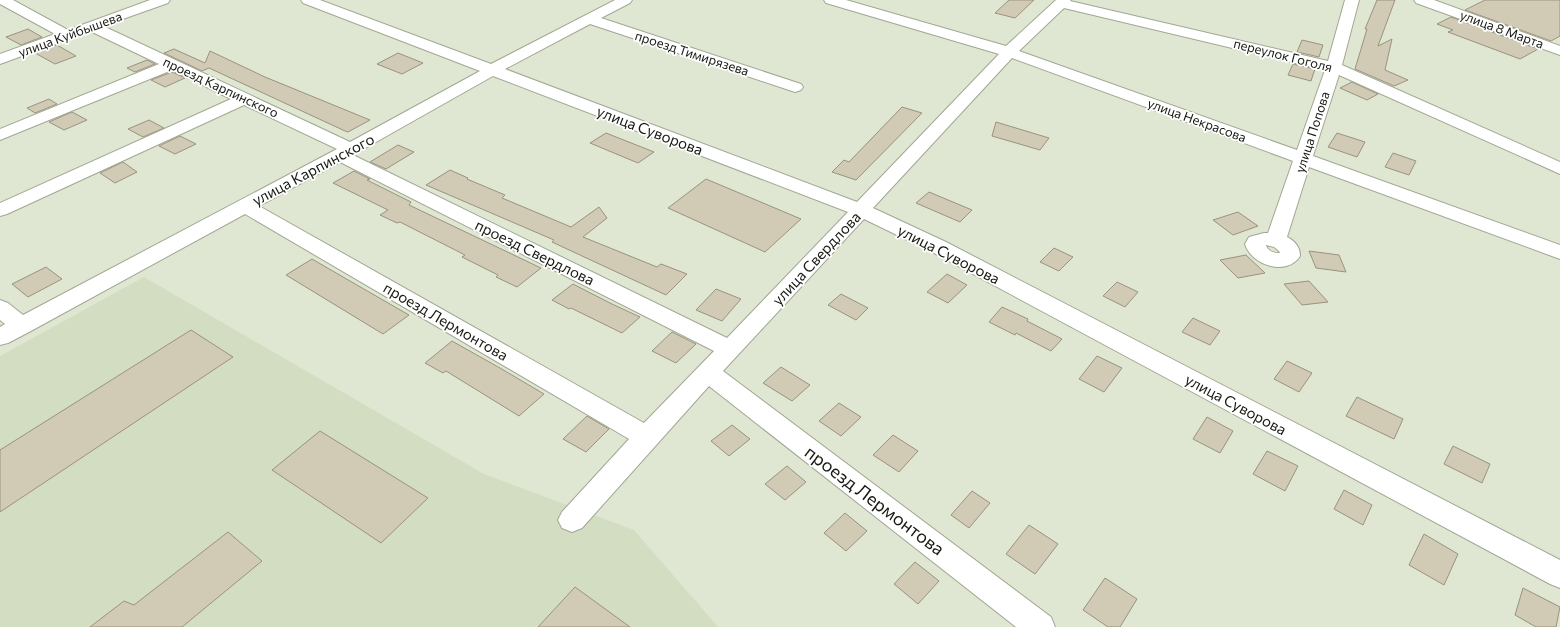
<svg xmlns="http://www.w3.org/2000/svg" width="1560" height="627" viewBox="0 0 1560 627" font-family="Commissioner,sans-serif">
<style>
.built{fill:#d3ddc1}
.building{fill:#d1cab4;stroke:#99937f}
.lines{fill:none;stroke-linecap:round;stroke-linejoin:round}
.minor-casing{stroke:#a0a793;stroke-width:2}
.minor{fill:#fff;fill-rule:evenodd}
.labels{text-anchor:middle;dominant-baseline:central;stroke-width:3.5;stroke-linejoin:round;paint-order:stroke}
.far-street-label{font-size:13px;fill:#161911;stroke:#fff}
.street-label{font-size:15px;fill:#161911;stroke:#fff}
.near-street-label{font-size:18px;fill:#161911;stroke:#fff}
</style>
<rect width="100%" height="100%" fill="#dfe7d2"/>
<!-- built -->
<polygon class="built" points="144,277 484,474 634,530 718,627 0,627 0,356"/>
<!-- building -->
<g class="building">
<polygon points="1009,0 1034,0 1015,18 995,13"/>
<polygon points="1377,0 1395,0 1378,46 1392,39 1385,70 1408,80 1394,86 1355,69 1367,29 1365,29"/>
<polygon points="1485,0 1560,0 1560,36 1551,41 1465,10"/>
<polygon points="1451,17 1538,49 1520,59 1448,32 1453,30 1437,24"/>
<polygon points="28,29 42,37 21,45 6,37"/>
<polygon points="1302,40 1323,45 1319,57 1297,52"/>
<polygon points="57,45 76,56 55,64 35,53"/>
<polygon points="174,49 205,63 210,51 265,77 370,120 348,132 345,131 209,68 202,71 164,53"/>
<polygon points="398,53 423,63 402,74 377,64"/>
<polygon points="147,60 155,64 135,72 127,68"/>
<polygon points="1293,64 1315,69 1311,81 1288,75"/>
<polygon points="172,72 185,78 165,87 151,80"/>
<polygon points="1352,82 1378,94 1367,100 1340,88"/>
<polygon points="49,99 57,104 35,113 27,108"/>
<polygon points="902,107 922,113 856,180 832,172 844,160 849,162"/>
<polygon points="72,112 87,120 64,130 49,122"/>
<polygon points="149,120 164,128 143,137 128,129"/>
<polygon points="996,122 1049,138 1040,150 992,136"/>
<polygon points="606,133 654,152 638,163 590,143"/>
<polygon points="1337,133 1365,142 1357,157 1328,147"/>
<polygon points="180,136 196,144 175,154 159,146"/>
<polygon points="398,145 414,152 386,169 370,162"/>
<polygon points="1393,153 1416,161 1409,175 1385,167"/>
<polygon points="123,162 137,172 115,183 100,173"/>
<polygon points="450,170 468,178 467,179 505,195 502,198 571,227 599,207 607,218 583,237 657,267 661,264 687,274 666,295 552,242 554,240 426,185"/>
<polygon points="354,171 370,179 367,180 411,202 409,205 541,268 517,287 496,277 498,275 462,257 465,255 400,222 397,223 380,215 388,210 333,183"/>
<polygon points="706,179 801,219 765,252 668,208"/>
<polygon points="929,192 972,210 960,222 916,203"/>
<polygon points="1238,212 1258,226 1233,235 1213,220"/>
<polygon points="1054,248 1073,257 1059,271 1040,262"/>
<polygon points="1309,251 1339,255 1346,272 1316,268"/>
<polygon points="1246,255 1265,273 1238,278 1220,260"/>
<polygon points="312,259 350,281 409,315 383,334 286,275"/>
<polygon points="46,267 62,279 28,297 12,284"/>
<polygon points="947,274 967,285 948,303 927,292"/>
<polygon points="1309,281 1328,302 1302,305 1284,284"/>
<polygon points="1117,282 1138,292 1125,307 1103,296"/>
<polygon points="573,284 612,304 640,317 622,333 571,308 569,309 552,300"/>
<polygon points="716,289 741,299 722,321 696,310"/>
<polygon points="841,294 868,308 856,320 828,305"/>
<polygon points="1002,307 1028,319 1027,321 1062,339 1051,351 1016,333 1015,335 989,322"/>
<polygon points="1193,318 1220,331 1210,345 1182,332"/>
<polygon points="191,330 233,357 0,512 0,450"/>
<polygon points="672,332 696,344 676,363 652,351"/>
<polygon points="452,341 500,368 544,394 519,416 446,371 443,373 425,363"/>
<polygon points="1097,356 1122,368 1104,392 1079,379"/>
<polygon points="1287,361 1312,373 1299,392 1274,379"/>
<polygon points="781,367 810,385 792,401 763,383"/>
<polygon points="1357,397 1403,419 1394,439 1346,416"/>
<polygon points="839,403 861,417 841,436 819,421"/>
<polygon points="587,416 609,429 586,452 563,439"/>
<polygon points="1207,417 1233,431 1220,453 1193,439"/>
<polygon points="732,425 750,439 729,456 711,441"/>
<polygon points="320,431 428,498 381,543 272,470"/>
<polygon points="893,435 918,451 899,472 873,455"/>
<polygon points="1453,446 1490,464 1482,483 1444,464"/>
<polygon points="1267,451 1298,466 1285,491 1253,474"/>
<polygon points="787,466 806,482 785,500 765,484"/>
<polygon points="1344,490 1372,505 1363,525 1334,509"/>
<polygon points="972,491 990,503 969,528 951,515"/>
<polygon points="845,513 867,531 846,551 824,533"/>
<polygon points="1029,525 1058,544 1035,574 1006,554"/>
<polygon points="228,532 262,561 182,627 90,627 124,601 134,605"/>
<polygon points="1424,534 1458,554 1444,585 1409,565"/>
<polygon points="915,562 939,581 918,604 894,584"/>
<polygon points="1105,578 1137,599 1120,627 1108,627 1083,610"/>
<polygon points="575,587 630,627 538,627"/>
<polygon points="1523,588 1560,607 1556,627 1536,627 1515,615"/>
</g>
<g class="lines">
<defs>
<g id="minor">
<path d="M0,0H13L68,30L150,0H170L168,3L103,26L350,142L480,71L303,3L301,0H320L491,64L615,0H632L630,3L601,18L801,84L803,87L801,90L795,92L789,90L590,24L505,69L857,202L999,54L826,3L824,0H846L1006,46L1056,0H1071L1070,1L1328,61L1345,0H1359L1342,65L1560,162V174L1339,75L1313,156L1560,245V259L1309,167L1287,237C1295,241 1300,247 1300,256C1287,277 1251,265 1245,244L1249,237L1264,233H1268L1293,161L1012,58L873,208L946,242L1560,560V588L1550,584L932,252L864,219L723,371L1051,617L1055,627H1016L709,386L582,528L572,532L562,528L558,520L562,512L629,439L245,214L29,332L8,343L0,345V327L5,324L0,320V300L8,303L23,315L337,149L244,105L7,214L0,216V203L231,99L172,70L0,140V129L159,64L90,31L0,64V54L55,34L0,4ZM1064,8L1325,70L1297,150L1019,51ZM493,76L848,212L727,338L353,155ZM340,162L714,351L644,423L259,206ZM1266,245L1274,247L1279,251L1280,253C1274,253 1267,251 1266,245Z"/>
<polygon points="1414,0 1434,0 1560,46 1560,55 1416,3"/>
</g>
</defs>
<!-- minor casing -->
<use href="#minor" class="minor-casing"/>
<!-- minor -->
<use href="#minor" class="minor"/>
</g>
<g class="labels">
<!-- far-street labels -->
<g class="far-street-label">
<text transform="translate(1502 29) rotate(20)">улица 8 Марта</text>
<text transform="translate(70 34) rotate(-20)">улица Куйбышева</text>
<text transform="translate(692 53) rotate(18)">проезд Тимирязева</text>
<text transform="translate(1283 55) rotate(14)">переулок Гоголя</text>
<text transform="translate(221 87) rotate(25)">проезд Карпинского</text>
<text transform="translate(1197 120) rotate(20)">улица Некрасова</text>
<text transform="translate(1312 132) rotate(-72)">улица Попова</text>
</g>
<!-- street labels -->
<g class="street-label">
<text transform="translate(650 130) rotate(21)">улица Суворова</text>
<text transform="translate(313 169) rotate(-28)">улица Карпинского</text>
<text transform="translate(535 252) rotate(26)">проезд Свердлова</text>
<text transform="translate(949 254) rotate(27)">улица Суворова</text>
<text transform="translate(816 258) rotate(-47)">улица Свердлова</text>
<text transform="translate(446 321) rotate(30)">проезд Лермонтова</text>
<text transform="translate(1236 404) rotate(28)">улица Суворова</text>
</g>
<!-- near-street labels -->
<g class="near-street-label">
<text transform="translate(875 500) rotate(37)">проезд Лермонтова</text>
</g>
</g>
</svg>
